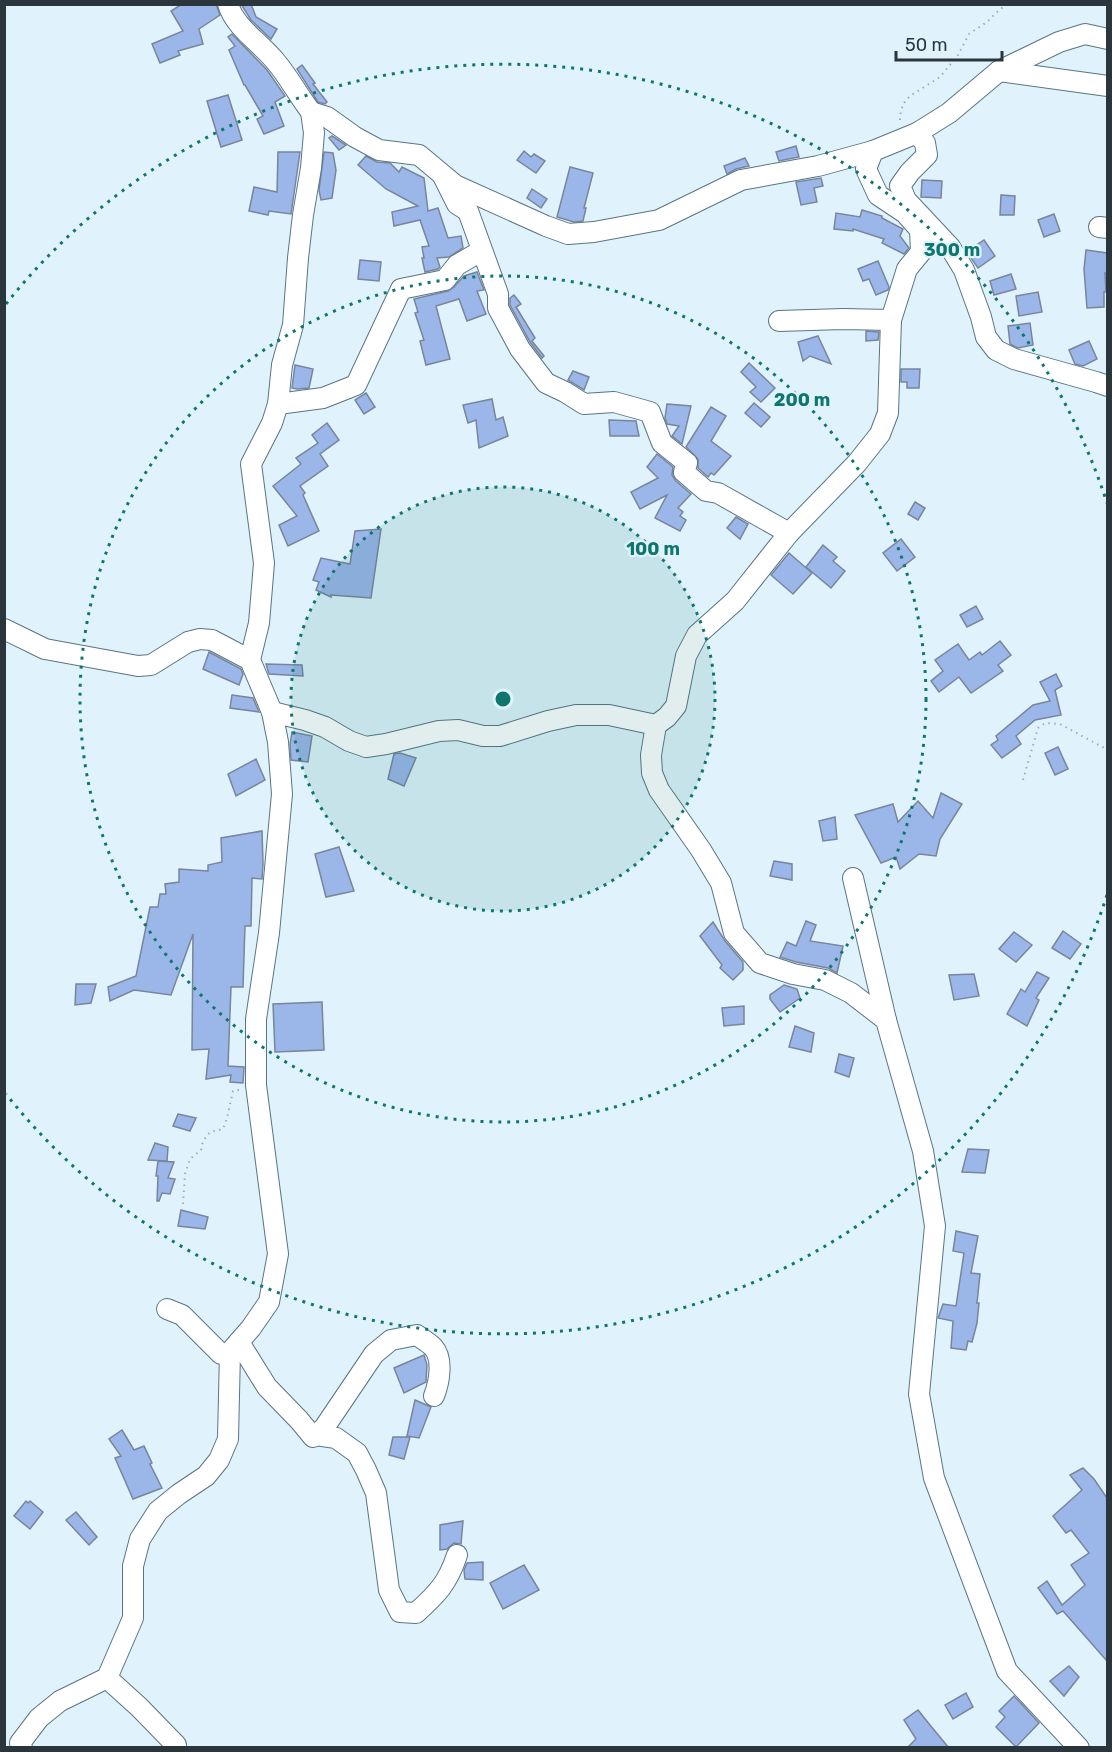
<svg xmlns="http://www.w3.org/2000/svg" width="1112" height="1752" viewBox="0 0 1112 1752" font-family="Rubik,sans-serif">
<style>
.building{fill:#9bb7e9;stroke:#78859c;stroke-width:1.5}
.lines{fill:none;stroke-linecap:round;stroke-linejoin:round}
.minor-casing{stroke:#597582;stroke-width:22}
.path{stroke:#9eaeb6;stroke-width:2;stroke-dasharray:1.5 4.5;stroke-linecap:butt}
.minor{stroke:#fff;stroke-width:20}
.ring{fill:none;stroke:#0f766e;stroke-width:3;stroke-dasharray:3 6}
.centre{fill:#0f766e;stroke:#e0f3fc;stroke-width:3}
.ring-label{font-size:18px;text-anchor:middle;font-weight:bold;fill:#0f766e;stroke:#e0f3fc;stroke-width:4.5;stroke-linejoin:round;paint-order:stroke}
</style>
<rect width="100%" height="100%" fill="#e0f3fc"/>
<!-- building -->
<g class="building">
<polygon points="182,4 216,4 220,15 199,29 203,44 178,51 180,55 160,63 152,44 183,31 171,11"/>
<polygon points="241,4 251,4 256,17 277,29 271,39 251,20"/>
<polygon points="232,34 267,70 285,96 275,102 284,126 264,134 257,119 263,116 245,85 244,85 229,50 235,46 228,37"/>
<polygon points="302,65 315,83 313,84 327,102 325,104 318,102 297,69"/>
<polygon points="228,95 242,140 221,147 207,101"/>
<polygon points="332,136 346,145 339,150 329,138"/>
<polygon points="796,146 799,157 779,161 776,152"/>
<polygon points="524,151 531,157 534,154 545,161 536,173 517,160"/>
<polygon points="278,152 300,152 291,214 269,211 268,215 249,211 254,187 277,192"/>
<polygon points="324,152 333,153 336,170 332,198 321,200 319,190"/>
<polygon points="366,156 377,162 390,163 399,172 402,167 424,178 428,211 438,208 448,238 461,236 463,248 449,257 437,258 440,267 438,269 425,272 422,258 424,258 422,247 429,246 420,220 394,226 392,212 418,206 386,189 358,165"/>
<polygon points="745,158 749,166 736,169 727,174 724,166"/>
<polygon points="570,167 593,173 584,208 586,208 583,221 574,222 557,217"/>
<polygon points="821,178 823,186 814,188 817,202 801,205 796,182"/>
<polygon points="922,180 942,181 941,198 921,197"/>
<polygon points="532,189 547,199 541,208 527,198"/>
<polygon points="1001,195 1015,196 1014,215 1000,215"/>
<polygon points="862,210 882,216 882,218 903,229 900,236 909,248 904,254 882,243 884,239 853,229 853,231 834,229 836,213 860,217"/>
<polygon points="1054,214 1060,231 1044,237 1038,220"/>
<polygon points="984,240 995,256 978,268 969,255 974,251 972,248"/>
<polygon points="1086,250 1107,253 1107,274 1105,273 1106,292 1104,292 1104,307 1087,308 1084,269"/>
<polygon points="360,260 381,262 379,281 358,279"/>
<polygon points="878,261 889,287 888,290 876,295 869,279 863,281 858,269"/>
<polygon points="477,272 484,290 477,291 486,314 467,321 459,299 436,306 450,359 426,365 420,341 424,340 415,313 418,312 414,299 448,291 454,287 464,276"/>
<polygon points="1011,274 1016,289 994,295 990,281"/>
<polygon points="1038,292 1042,312 1019,316 1016,296"/>
<polygon points="514,295 521,304 516,307 535,338 532,341 544,356 542,358 530,342 510,305 510,298"/>
<polygon points="1030,323 1033,345 1018,348 1010,344 1008,326"/>
<polygon points="866,331 879,332 878,340 866,341"/>
<polygon points="818,336 831,364 810,356 803,361 798,342"/>
<polygon points="1089,341 1097,359 1083,366 1075,364 1069,350"/>
<polygon points="749,363 775,388 761,402 750,392 756,387 741,372"/>
<polygon points="295,365 313,369 309,388 297,389 292,388"/>
<polygon points="901,369 920,369 919,388 907,388 907,382 901,382"/>
<polygon points="573,371 589,377 584,390 568,380"/>
<polygon points="366,393 375,407 364,414 355,400"/>
<polygon points="492,399 496,420 503,417 508,436 479,448 476,420 468,423 463,405"/>
<polygon points="754,403 770,417 761,427 745,413"/>
<polygon points="667,404 691,406 682,444 672,436 679,426 667,424 665,418"/>
<polygon points="711,407 726,416 711,441 731,456 714,475 711,473 708,477 698,468 698,459 686,447"/>
<polygon points="609,420 636,421 639,436 610,436"/>
<polygon points="327,423 339,440 320,454 328,466 300,486 305,493 303,495 319,531 288,546 279,525 297,516 273,486 301,464 296,458 318,443 312,435"/>
<polygon points="657,454 673,467 672,475 676,481 691,494 678,508 683,512 680,516 686,520 680,531 655,518 667,495 640,509 631,492 658,478 647,467"/>
<polygon points="915,502 925,508 918,520 908,514"/>
<polygon points="736,517 748,524 740,539 727,528"/>
<polygon points="381,529 371,598 331,595 331,597 316,590 319,582 313,580 321,558 350,564 355,531"/>
<polygon points="901,539 915,557 897,571 883,553"/>
<polygon points="823,545 837,557 833,561 845,571 831,588 806,567"/>
<polygon points="789,553 812,573 793,594 771,575"/>
<polygon points="976,606 983,619 967,627 960,615"/>
<polygon points="1000,641 1011,655 998,665 1003,671 971,693 959,677 939,692 931,681 943,671 935,660 958,644 969,660 980,652 982,655"/>
<polygon points="209,652 241,669 243,674 239,685 203,669"/>
<polygon points="266,664 302,665 303,676 269,674"/>
<polygon points="1056,674 1062,686 1055,690 1061,715 1035,720 1016,736 1021,744 1002,758 991,745 998,740 996,736 1033,705 1050,701 1040,682"/>
<polygon points="232,695 253,698 259,712 230,708"/>
<polygon points="292,732 312,736 308,762 291,760 290,745"/>
<polygon points="1058,747 1068,769 1055,775 1045,753"/>
<polygon points="400,753 416,758 404,786 388,779 394,754"/>
<polygon points="256,759 265,780 236,796 228,774"/>
<polygon points="941,793 962,804 940,839 936,856 919,854 900,869 896,857 881,863 855,815 893,804 898,822 918,801 933,818"/>
<polygon points="835,817 837,839 823,841 819,821"/>
<polygon points="262,831 263,864 262,879 252,878 251,926 245,926 243,987 231,987 228,1066 244,1067 243,1083 230,1082 231,1075 206,1079 209,1049 192,1050 193,934 171,995 134,990 110,1001 108,987 136,976 150,907 158,907 160,894 166,894 165,884 179,882 179,869 208,871 208,865 222,862 221,838"/>
<polygon points="339,847 354,891 326,897 315,854"/>
<polygon points="774,861 792,864 792,880 770,876"/>
<polygon points="806,921 816,925 810,941 843,946 837,973 828,968 796,962 780,957 787,942 796,946"/>
<polygon points="713,922 725,941 743,962 743,970 733,980 720,968 722,965 700,936"/>
<polygon points="1063,931 1081,944 1070,959 1052,948"/>
<polygon points="1014,932 1032,945 1016,962 999,949"/>
<polygon points="1037,972 1049,978 1036,998 1039,1000 1027,1026 1007,1014 1021,989 1025,992"/>
<polygon points="974,974 979,996 954,1000 949,975"/>
<polygon points="76,984 96,984 91,1003 75,1005"/>
<polygon points="784,985 797,989 800,998 780,1012 770,999 770,995"/>
<polygon points="322,1002 324,1050 275,1052 273,1004"/>
<polygon points="744,1006 744,1024 724,1026 722,1008"/>
<polygon points="795,1026 814,1033 811,1052 789,1047"/>
<polygon points="839,1054 854,1058 849,1077 835,1072"/>
<polygon points="178,1114 196,1118 190,1131 173,1126"/>
<polygon points="155,1143 168,1147 167,1161 148,1160"/>
<polygon points="968,1149 989,1150 985,1173 962,1172"/>
<polygon points="158,1161 174,1162 168,1178 175,1179 170,1194 162,1193 159,1201 157,1201 158,1176 156,1176"/>
<polygon points="181,1210 208,1217 205,1229 178,1226"/>
<polygon points="956,1231 978,1236 971,1273 980,1274 977,1303 979,1303 977,1323 972,1342 968,1341 966,1350 951,1348 953,1321 938,1318 943,1304 956,1306 964,1253 953,1251"/>
<polygon points="424,1355 427,1365 426,1382 404,1393 394,1368"/>
<polygon points="415,1400 431,1407 419,1438 407,1436"/>
<polygon points="122,1430 134,1450 144,1446 152,1463 150,1464 162,1488 133,1499 115,1458 121,1456 109,1439"/>
<polygon points="393,1437 410,1437 404,1459 389,1455"/>
<polygon points="1083,1468 1094,1479 1107,1498 1107,1661 1063,1611 1057,1614 1038,1588 1047,1581 1062,1605 1085,1585 1071,1565 1089,1553 1071,1530 1066,1533 1053,1516 1082,1490 1070,1475"/>
<polygon points="26,1501 28,1503 30,1501 43,1512 30,1529 14,1516"/>
<polygon points="76,1512 97,1537 89,1545 66,1520"/>
<polygon points="463,1521 461,1544 454,1543 447,1549 440,1550 440,1525"/>
<polygon points="483,1562 483,1580 465,1579 464,1570 467,1563"/>
<polygon points="524,1565 539,1590 503,1609 490,1583"/>
<polygon points="1069,1666 1079,1677 1064,1696 1050,1681"/>
<polygon points="966,1693 973,1707 953,1719 945,1705"/>
<polygon points="1014,1696 1039,1723 1016,1747 996,1727 1005,1717 999,1711"/>
<polygon points="918,1710 930,1725 949,1748 907,1748 916,1739 904,1720"/>
</g>
<g class="lines">
<defs>
<g id="minor">
<path d="M228,4C235,28 261,43 276,62C287,75 296,91 306,105L311,112L314,133L311,168L303,215L298,258L293,325L282,365L278,404L272,423L251,464L264,563L259,623L250,660"/>
<polyline points="999,71 1108,86"/>
<polyline points="311,112 327,117 355,137 379,150 419,155 455,185 546,226 568,234 594,232 659,220 741,180 818,166 873,151"/>
<polyline points="917,133 925,143 927,155 910,172 900,186 906,200 950,247 964,270 981,317 986,337 996,350 1014,359 1096,382 1108,386"/>
<polyline points="443,176 457,204 468,211 498,294 498,308 520,349 546,383 565,392 584,404 614,402 650,412 662,443 687,463 684,472 706,491 718,493 789,533"/>
<polyline points="1099,227 1108,228"/>
<polyline points="779,321 843,319 891,320"/>
<polyline points="278,404 323,398 356,385 401,289 445,280 457,265 481,251"/>
<polyline points="4,629 45,649 138,666 151,665 188,642 200,639 212,640 250,660 272,712 278,742 282,794 269,933 256,1019 256,1085 278,1254 269,1302 251,1328 230,1352 228,1439 219,1460 206,1476 179,1494 158,1511 140,1539 133,1566 133,1618 107,1678 60,1701 39,1718 20,1743 22,1748"/>
<polyline points="272,712 305,720 325,727 349,741 366,747 386,744 439,731 458,730 483,736 500,736 548,721 576,715 609,715 656,725"/>
<polyline points="656,725 651,755 652,773 659,790 701,850 721,883 734,933 760,963 793,974 825,980 851,993 886,1020 923,1151 935,1226 919,1394 934,1478 1007,1671 1079,1748"/>
<polyline points="656,725 667,717 676,706 686,656 697,635 735,601 789,533 857,463 880,434 888,413 891,320 907,269 921,252 920,230 905,213 878,195 866,169 873,151 917,133 949,113 999,71 1059,42 1085,34 1108,39"/>
<polyline points="853,878 886,1020"/>
<polyline points="167,1309 182,1315 221,1354 230,1352"/>
<path d="M239,1342L267,1387L299,1420L313,1437L324,1428L374,1354L391,1340L417,1335C422,1339 429,1343 433,1347C444,1359 439,1383 434,1396"/>
<path d="M316,1435L336,1438L357,1453L366,1470L376,1493L389,1590L400,1612L416,1613C437,1594 448,1583 457,1555"/>
<polyline points="107,1678 139,1707 176,1745 176,1748"/>
</g>
</defs>
<!-- minor casing -->
<use href="#minor" class="minor-casing"/>
<!-- path -->
<g class="path">
<polyline points="900,120 900,116 903,104 910,96 940,77 958,55 969,34 987,22 997,12 1007,4"/>
<polyline points="1023,780 1038,728 1045,723 1060,724 1108,750"/>
<polyline points="183,1204 185,1174 190,1159 201,1150 203,1141 210,1132 223,1129 227,1118 233,1091 239,1090"/>
</g>
<!-- minor -->
<use href="#minor" class="minor"/>
</g>
<!-- distance rings -->
<circle cx="503" cy="699" r="212" fill="#0f766e" fill-opacity=".12"/>
<g class="ring">
<circle cx="503" cy="699" r="212"/>
<circle cx="503" cy="699" r="423"/>
<path d="M1107 895A635 635 0 0 1 6 1094M6 304A635 635 0 0 1 1107 503"/>
</g>
<circle cx="503" cy="699" r="9" class="centre"/>
<g class="ring-label">
<text x="952" y="256">300 m</text>
<text x="802" y="406">200 m</text>
<text x="653" y="555">100 m</text>
</g>
<!-- border -->
<rect width="1112" height="1752" fill="none" stroke="#2a363c" stroke-width="12"/>
<!-- scale -->
<path d="M896 51v9h106v-9" fill="none" stroke="#2a363c" stroke-width="3"/>
<text x="905" y="51" font-size="18" fill="#2a363c" stroke="#e0f3fc" stroke-width="4.5" paint-order="stroke">50 m</text>
</svg>
